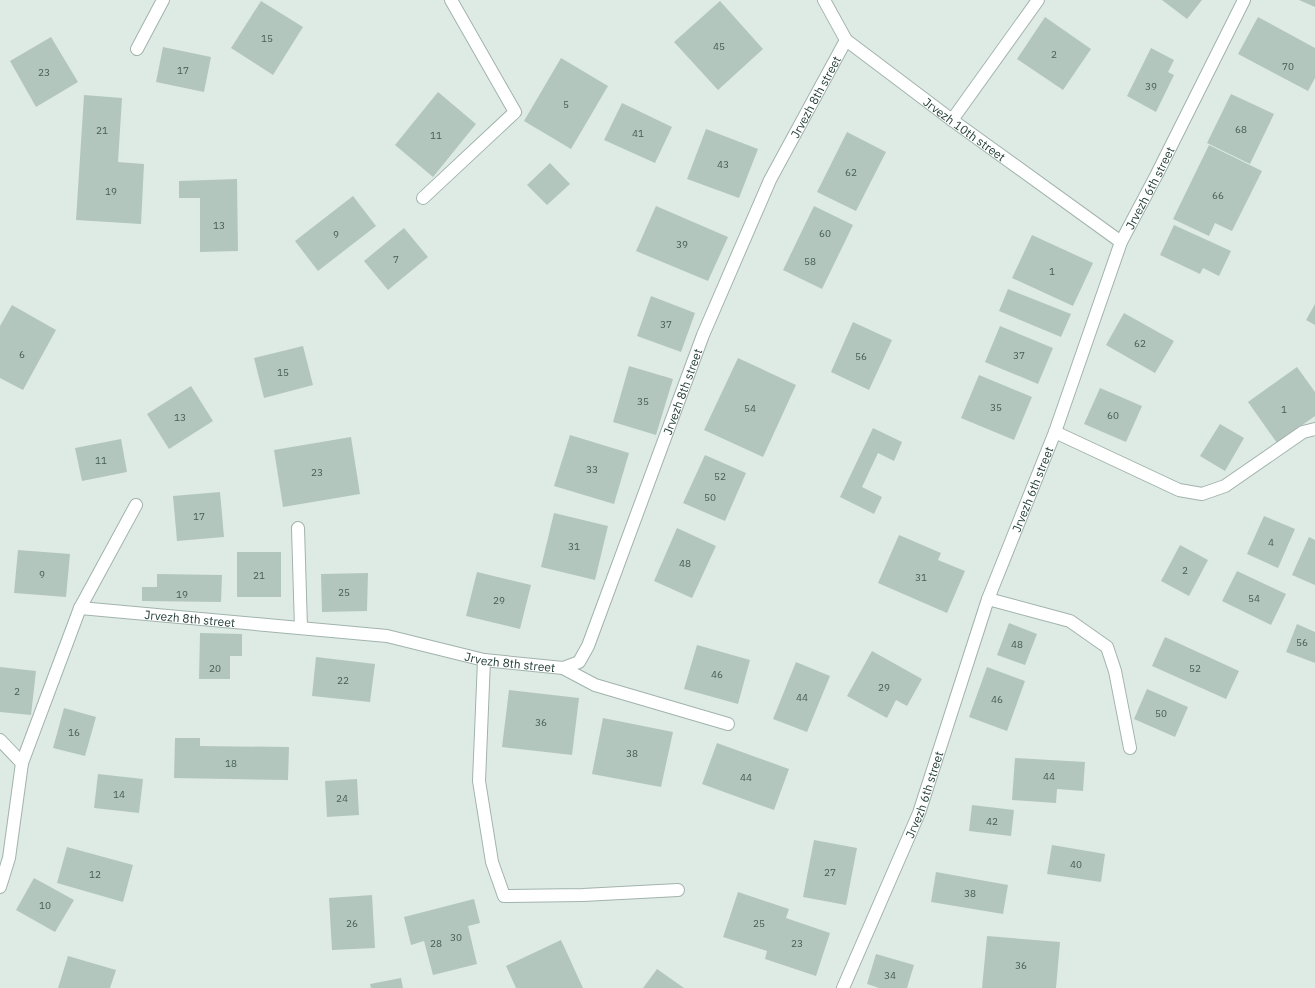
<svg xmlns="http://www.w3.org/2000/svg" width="1315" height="988" viewBox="0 0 1315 988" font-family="'IBM Plex Sans',sans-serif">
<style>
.building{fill:#b3c6be}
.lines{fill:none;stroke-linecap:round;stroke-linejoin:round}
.service-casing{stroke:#a1b3ac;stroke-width:14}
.minor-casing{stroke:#a1b3ac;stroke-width:14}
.service{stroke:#fff;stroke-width:12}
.minor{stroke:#fff;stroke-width:12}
.labels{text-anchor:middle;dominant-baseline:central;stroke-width:3.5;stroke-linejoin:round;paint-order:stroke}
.number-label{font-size:10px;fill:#445e56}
.street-label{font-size:12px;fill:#1f3b34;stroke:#eff7f3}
</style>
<rect width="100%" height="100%" fill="#deebe5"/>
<!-- building -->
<g class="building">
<polygon points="1162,0 1202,0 1187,19"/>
<polygon points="1299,0 1315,0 1315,7"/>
<polygon points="261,1 303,27 273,75 231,48"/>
<polygon points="720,1 763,49 718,90 674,42"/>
<polygon points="1045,17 1091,49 1063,90 1017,59"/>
<polygon points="1258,17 1315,48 1315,78 1308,91 1238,54"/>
<polygon points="51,37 78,82 36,107 10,61"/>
<polygon points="163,47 211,57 204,92 156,82"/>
<polygon points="1151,48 1174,60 1168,72 1174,75 1156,112 1127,96"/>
<polygon points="561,58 608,86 571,149 524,121"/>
<polygon points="438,92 476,124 433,177 395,145"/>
<polygon points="1231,94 1274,114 1250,164 1207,143"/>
<polygon points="84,95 122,98 118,162 144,164 141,224 76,220"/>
<polygon points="622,103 672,127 655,163 604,140"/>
<polygon points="706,129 758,149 739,198 687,179"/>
<polygon points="847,132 886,152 856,211 817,192"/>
<polygon points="1209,145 1262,171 1232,231 1215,223 1209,236 1173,219"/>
<polygon points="550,163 570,184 547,205 527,185"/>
<polygon points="237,179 238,251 200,252 200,198 179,198 179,181"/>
<polygon points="353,196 376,226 318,271 295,241"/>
<polygon points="656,206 728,237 708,281 636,251"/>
<polygon points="814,206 853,225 822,289 783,270"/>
<polygon points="1174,225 1231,251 1219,276 1203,268 1200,274 1160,255"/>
<polygon points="404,228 428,257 388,290 364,261"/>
<polygon points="1032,235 1093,263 1073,306 1012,278"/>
<polygon points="1008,289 1071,314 1061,337 999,311"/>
<polygon points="651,296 695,313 681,352 637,336"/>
<polygon points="1315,304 1315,325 1306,320"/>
<polygon points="12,305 56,330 23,390 0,378 0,326"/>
<polygon points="1124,313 1174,341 1155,373 1106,345"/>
<polygon points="853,322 892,340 869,390 831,372"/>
<polygon points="1000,326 1053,348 1038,384 985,362"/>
<polygon points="303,346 313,385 264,398 254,358"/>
<polygon points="738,358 796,385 763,457 704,430"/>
<polygon points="629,366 673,379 656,435 613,422"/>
<polygon points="1297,367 1315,392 1315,416 1277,443 1248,402"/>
<polygon points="979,375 1032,397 1014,440 961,418"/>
<polygon points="191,386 213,421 169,449 147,414"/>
<polygon points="1100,388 1142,406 1126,442 1084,424"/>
<polygon points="1220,424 1244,438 1225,471 1200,456"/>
<polygon points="873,428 902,442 894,461 878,453 862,487 882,497 874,514 840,497"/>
<polygon points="570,435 629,453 614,504 554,486"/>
<polygon points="351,437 360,494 283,507 274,450"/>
<polygon points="121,439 127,472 82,481 75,448"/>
<polygon points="705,455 746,473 725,521 683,503"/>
<polygon points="220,492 224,537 177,541 173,496"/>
<polygon points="554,513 608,526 595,580 541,567"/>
<polygon points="1264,516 1295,529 1278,568 1247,554"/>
<polygon points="677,528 716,546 692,598 654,581"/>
<polygon points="899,535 941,553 938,560 965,571 947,613 878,583"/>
<polygon points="1309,537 1315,540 1315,585 1292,575"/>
<polygon points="1180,545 1208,560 1189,596 1161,581"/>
<polygon points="18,550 70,554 66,597 14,593"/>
<rect x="237" y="552" width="44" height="45"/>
<polygon points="1237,571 1286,594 1271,625 1222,601"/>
<polygon points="477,572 531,585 520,629 466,616"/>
<polygon points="368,573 367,611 322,612 321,574"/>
<polygon points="157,574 222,575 221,602 142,601 142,587 157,587"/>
<polygon points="1009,623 1037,634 1025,665 997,655"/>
<polygon points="1297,624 1315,632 1315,663 1286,652"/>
<polygon points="200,633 242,634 242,656 230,656 230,679 199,679"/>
<polygon points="1165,637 1239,671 1226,699 1152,666"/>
<polygon points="697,645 750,660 738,704 684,689"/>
<polygon points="872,651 922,679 907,706 896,700 887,718 847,696"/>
<polygon points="316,657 375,664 370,702 312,696"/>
<polygon points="796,662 830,676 807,732 773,719"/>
<polygon points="0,667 36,671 31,715 0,712"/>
<polygon points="987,667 1025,681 1007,731 969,717"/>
<polygon points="1147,689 1188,707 1175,737 1134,719"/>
<polygon points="509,690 579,698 572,755 502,747"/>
<polygon points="64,708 96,717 85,756 53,748"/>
<polygon points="603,718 673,732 661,787 592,774"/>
<polygon points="175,738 200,738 200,746 289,747 288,780 174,778"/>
<polygon points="717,743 789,769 774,810 702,784"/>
<polygon points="1015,758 1085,762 1083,791 1057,789 1056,803 1012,800"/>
<polygon points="98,774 143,779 139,813 94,808"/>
<polygon points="357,779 359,815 327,817 325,781"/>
<polygon points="972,805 1014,810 1011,836 969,831"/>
<polygon points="814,840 857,848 846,905 803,897"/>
<polygon points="1052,845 1105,854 1101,882 1047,874"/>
<polygon points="67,847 133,865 123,902 57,883"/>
<polygon points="936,872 1008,885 1003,914 931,902"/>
<polygon points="34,878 74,900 55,932 16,910"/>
<polygon points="738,892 789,909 786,918 830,933 816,976 765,959 767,951 723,937"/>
<polygon points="372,895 375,948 332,950 329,898"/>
<polygon points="474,899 480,923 468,926 477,964 433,975 424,941 411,945 404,917"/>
<polygon points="987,936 1060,942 1056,988 982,988"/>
<polygon points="561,940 583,988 516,988 506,966"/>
<polygon points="876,954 914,965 907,988 879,988 867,984"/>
<polygon points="68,956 116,970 110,988 58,988"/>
<polygon points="657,969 684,988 643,988"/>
<polygon points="401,978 403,988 371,988 370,984"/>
</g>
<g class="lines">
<defs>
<g id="service">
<polyline points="137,49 163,0"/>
<polyline points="952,120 1038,0"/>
<polyline points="423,198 515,112 451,0"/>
<polyline points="298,528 301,628"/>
<polyline points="80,608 136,505"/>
<polyline points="484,660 479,781 492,862 504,896 583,895 678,890"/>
</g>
<g id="minor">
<path id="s1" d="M824,0L846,40L952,120L1121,242"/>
<polyline points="1055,432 1179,490 1202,494 1225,486 1303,432 1315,429"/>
<polyline points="988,599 1070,621 1107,647 1115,671 1130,748"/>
<polyline points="563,668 595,685 728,724"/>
<polyline points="0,740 22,763"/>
<path id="s2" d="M0,887L9,858L22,763L80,608L387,636L484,660L563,668L579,662L588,646L703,335L770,180L846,40"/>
<path id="s3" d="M843,988L919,813L988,599L1055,432L1121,242L1157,174L1244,0"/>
</g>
</defs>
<!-- service casing -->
<use href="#service" class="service-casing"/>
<!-- minor casing -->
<use href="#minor" class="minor-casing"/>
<!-- service -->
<use href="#service" class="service"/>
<!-- minor -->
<use href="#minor" class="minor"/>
</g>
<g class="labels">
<!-- number labels -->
<g class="number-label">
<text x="267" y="38">15</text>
<text x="719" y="46">45</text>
<text x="1054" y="54">2</text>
<text x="1288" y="66">70</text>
<text x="183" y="70">17</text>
<text x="44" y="72">23</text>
<text x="1151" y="86">39</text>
<text x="566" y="104">5</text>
<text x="1241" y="129">68</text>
<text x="102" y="130">21</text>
<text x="638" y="133">41</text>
<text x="436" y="135">11</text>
<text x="723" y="164">43</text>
<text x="851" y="172">62</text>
<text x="111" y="191">19</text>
<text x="1218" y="195">66</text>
<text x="219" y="225">13</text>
<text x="825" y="233">60</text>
<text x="336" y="234">9</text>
<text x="682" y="244">39</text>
<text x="396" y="259">7</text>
<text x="810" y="261">58</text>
<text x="1052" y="271">1</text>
<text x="666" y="324">37</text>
<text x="1140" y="343">62</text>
<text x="22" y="354">6</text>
<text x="1019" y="355">37</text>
<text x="861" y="356">56</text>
<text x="283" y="372">15</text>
<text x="643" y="401">35</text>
<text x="996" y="407">35</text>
<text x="750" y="408">54</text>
<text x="1284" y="409">1</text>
<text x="1113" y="415">60</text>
<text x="180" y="417">13</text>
<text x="101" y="460">11</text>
<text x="592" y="469">33</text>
<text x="317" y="472">23</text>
<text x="720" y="476">52</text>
<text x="710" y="497">50</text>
<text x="199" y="516">17</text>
<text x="1271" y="542">4</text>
<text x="574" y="546">31</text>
<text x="685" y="563">48</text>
<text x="1185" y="570">2</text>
<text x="42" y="574">9</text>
<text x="259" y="575">21</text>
<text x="921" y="577">31</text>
<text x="344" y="592">25</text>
<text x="182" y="594">19</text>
<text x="1254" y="598">54</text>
<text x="499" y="600">29</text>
<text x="1302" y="642">56</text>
<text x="1017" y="644">48</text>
<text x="215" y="668">20</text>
<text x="1195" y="668">52</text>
<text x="717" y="674">46</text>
<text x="343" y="680">22</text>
<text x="884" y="687">29</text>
<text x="17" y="691">2</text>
<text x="802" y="697">44</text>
<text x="997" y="699">46</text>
<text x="1161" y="713">50</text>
<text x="541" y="722">36</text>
<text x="74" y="732">16</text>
<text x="632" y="753">38</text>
<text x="231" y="763">18</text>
<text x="1049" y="776">44</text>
<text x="746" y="777">44</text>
<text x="119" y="794">14</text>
<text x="342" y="798">24</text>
<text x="992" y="821">42</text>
<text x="1076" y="864">40</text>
<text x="830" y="872">27</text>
<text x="95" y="874">12</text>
<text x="970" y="893">38</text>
<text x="45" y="905">10</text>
<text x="352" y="923">26</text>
<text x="759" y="923">25</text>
<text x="456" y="937">30</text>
<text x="436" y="943">28</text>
<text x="797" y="943">23</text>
<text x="1021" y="965">36</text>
<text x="890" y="975">34</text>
</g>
<!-- street labels -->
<g class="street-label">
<text stroke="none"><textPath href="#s2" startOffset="1410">Jrvezh 8th street</textPath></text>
<text stroke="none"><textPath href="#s1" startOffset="194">Jrvezh 10th street</textPath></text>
<text stroke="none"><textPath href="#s3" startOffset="858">Jrvezh 6th street</textPath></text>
<text stroke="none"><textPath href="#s2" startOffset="1086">Jrvezh 8th street</textPath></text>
<text stroke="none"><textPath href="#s3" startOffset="534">Jrvezh 6th street</textPath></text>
<text stroke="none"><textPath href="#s2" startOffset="402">Jrvezh 8th street</textPath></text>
<text stroke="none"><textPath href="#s2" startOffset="726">Jrvezh 8th street</textPath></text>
<text stroke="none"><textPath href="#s3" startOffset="210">Jrvezh 6th street</textPath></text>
</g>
</g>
</svg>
